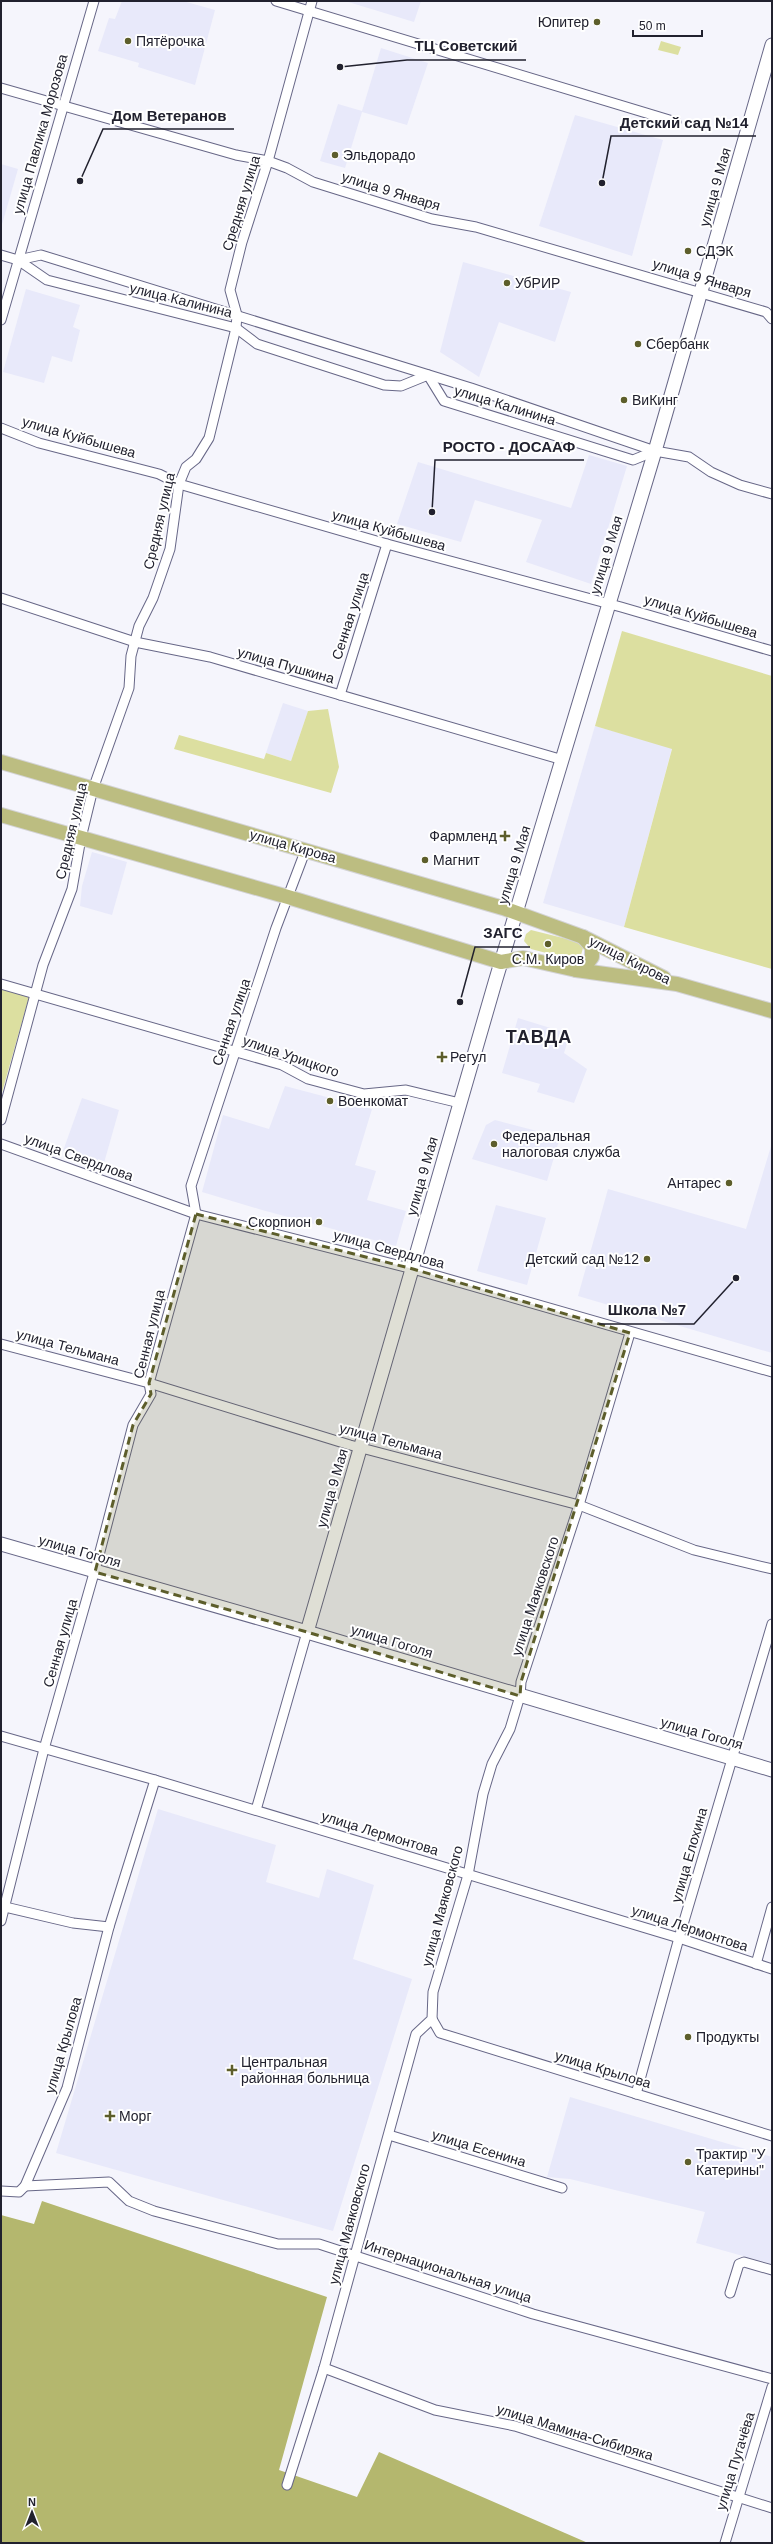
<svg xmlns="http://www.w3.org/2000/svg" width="773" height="2544" viewBox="0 0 773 2544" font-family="Arial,sans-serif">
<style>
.built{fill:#e8e9fa}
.green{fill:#dcdfa0}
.forest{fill:#b4b76e}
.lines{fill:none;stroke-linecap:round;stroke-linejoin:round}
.street-casing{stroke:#676787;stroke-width:11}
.secondary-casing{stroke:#676787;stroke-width:15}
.primary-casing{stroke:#d3d3d5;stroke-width:16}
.street{stroke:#fff;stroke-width:9}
.secondary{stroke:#fff;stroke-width:13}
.primary{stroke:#bcbd81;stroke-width:14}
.marked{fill:#5d5e2b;fill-opacity:0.2;stroke:#5d5e2b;stroke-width:3;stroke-dasharray:8 5;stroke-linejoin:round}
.poi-dot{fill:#5d5e2b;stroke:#fff;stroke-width:1.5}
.labels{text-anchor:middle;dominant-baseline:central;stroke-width:4;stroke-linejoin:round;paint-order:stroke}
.poi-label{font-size:14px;fill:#21212e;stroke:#fff;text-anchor:start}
.street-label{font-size:14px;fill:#21212e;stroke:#fff}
.district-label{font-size:18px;font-weight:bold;letter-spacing:1px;fill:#21212e;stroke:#fff}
.leader{fill:none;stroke:#21212e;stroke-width:1.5}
.callout-dot{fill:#21212e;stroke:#fff;stroke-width:1.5}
.callout-label{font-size:15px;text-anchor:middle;font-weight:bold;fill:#21212e;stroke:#fff;stroke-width:4;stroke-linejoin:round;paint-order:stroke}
</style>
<rect width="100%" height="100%" fill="#f5f5fc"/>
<!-- built -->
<g class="built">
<polygon points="122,1 183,1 215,10 195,85 138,67 139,63 98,51 109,18 115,19"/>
<polygon points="345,1 421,1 414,22"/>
<polygon points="381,48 428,63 407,125 362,112 345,168 320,161 338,104 362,111"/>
<polygon points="575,115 663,140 632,256 539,226"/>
<polygon points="1,164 18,169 1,228"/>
<polygon points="463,262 571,292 555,342 499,322 479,377 440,352"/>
<polygon points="26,289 80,305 73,327 80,330 72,362 52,356 44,383 3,372"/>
<polygon points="589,455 627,466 591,584 526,562 542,520 475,500 461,542 397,524 418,462 571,508"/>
<polygon points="283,703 308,711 291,761 266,753"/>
<polygon points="595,726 672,748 624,927 543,903"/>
<polygon points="92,852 127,862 112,915 80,906 82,886"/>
<polygon points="518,1018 570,1034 564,1053 587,1069 574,1103 537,1092 540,1084 502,1073"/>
<polygon points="285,1086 372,1109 355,1165 376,1171 367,1200 406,1211 396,1246 262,1210 202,1192 223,1115 269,1129"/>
<polygon points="82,1098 119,1110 104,1163 63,1151"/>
<polygon points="495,1120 560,1137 547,1181 472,1159 486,1125"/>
<polygon points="772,1143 772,1353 578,1296 608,1189 746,1229"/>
<polygon points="496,1205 546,1218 527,1285 477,1271"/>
<polygon points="158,1809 276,1845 266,1882 319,1898 327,1869 374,1885 353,1959 412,1979 333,2231 56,2153"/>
<polygon points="570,2097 772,2157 772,2264 696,2243 705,2212 570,2179 547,2177"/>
</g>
<!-- green -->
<g class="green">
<polygon points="661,41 681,47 678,55 658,50"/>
<polygon points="622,631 772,676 772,969 624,927 672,749 595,726"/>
<polygon points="328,709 339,767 331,793 174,749 179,735 264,759 266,753 291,761 308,711"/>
<polygon points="531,930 579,942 583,948 581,955 573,960 531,949 524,941 526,934"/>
<polygon points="1,989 29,997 1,1096"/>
</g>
<!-- forest -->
<polygon class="forest" points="42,2201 327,2297 279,2470 357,2497 379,2452 588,2543 1,2543 1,2215 34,2224"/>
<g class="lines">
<defs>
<g id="street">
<polyline points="276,1 676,122"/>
<polyline points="1,88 236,155 268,161 287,168 313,182 432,219 476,227 766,312 772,319"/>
<polyline points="1,255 18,260 41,255 471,388 655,451"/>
<polyline points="18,260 47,280 236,328 257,344 384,385 401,386 428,375 444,401 633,460 655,451 689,457 711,472 740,485 772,494"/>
<polyline points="1,320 94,1"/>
<polyline points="1,428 39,443 159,474 179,484 387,544 621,607 772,651"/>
<polyline points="1,598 135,642 210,657 563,760"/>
<polyline points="340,695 387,544"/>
<polyline points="1,984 282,1065 308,1079 364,1094 406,1090 460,1103"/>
<polyline points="1,1120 43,965 72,889 81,838 93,789 129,688 131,656 139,626 153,598 170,549 179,484 186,467 196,459 209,438 236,328 237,315 230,290 242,242 268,161 312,1"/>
<polyline points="1,1144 196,1214 413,1269 772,1372"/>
<polyline points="1,1344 149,1383 350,1445 579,1505 694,1550 772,1569"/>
<polyline points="1,1736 155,1780 679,1938 772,1969"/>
<polyline points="256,1810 307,1632"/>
<polyline points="1,1906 73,1923 109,1927"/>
<polyline points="1,1921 44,1749 98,1559 133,1425 151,1394 149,1383 196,1214 191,1186 276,928 306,849"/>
<polyline points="756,1964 772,1907"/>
<polyline points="432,2019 440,2033 772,2136"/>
<polyline points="636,2094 679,1938 772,1624"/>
<polyline points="389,2135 562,2188"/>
<polyline points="25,2186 109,2182 129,2201 154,2211 278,2244 319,2244 533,2314 772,2379"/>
<polyline points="1,2191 19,2192 25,2186 67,2088 109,1927 155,1780"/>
<polyline points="730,2293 739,2264 744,2262 772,2270"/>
<polyline points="324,2368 435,2410 515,2426 772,2508"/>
<polyline points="287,2485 324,2368 416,2034 432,2019 433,1992 468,1875 483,1794 492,1764 510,1729 520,1696 521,1682 579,1505 630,1333"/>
<polyline points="725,2543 772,2387"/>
</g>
<g id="secondary">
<polyline points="1,1544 307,1632 772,1770"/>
<polyline points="307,1632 496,979 655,451 772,45"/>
</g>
<g id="primary">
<polyline points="1,762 503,908 583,937 664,978"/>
<polyline points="1,815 288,897 501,962 523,958 576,970 677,984 772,1011"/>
<polyline points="576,970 585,966 592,957 592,947 583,937"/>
</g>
</defs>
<!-- street casing -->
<use href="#street" class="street-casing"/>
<!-- secondary casing -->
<use href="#secondary" class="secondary-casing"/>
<!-- primary casing -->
<use href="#primary" class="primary-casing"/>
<!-- street -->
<use href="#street" class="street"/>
<!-- secondary -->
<use href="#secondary" class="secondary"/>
<!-- primary -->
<use href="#primary" class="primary"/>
</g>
<!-- marked area -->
<path class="marked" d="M196,1214L413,1269L630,1333L521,1682L520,1696L307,1632L95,1572L133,1425L151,1394L149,1383Z"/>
<!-- markers -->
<g class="poi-dot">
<circle cx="597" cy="22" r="4"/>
<circle cx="128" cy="41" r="4"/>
<circle cx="335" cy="155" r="4"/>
<circle cx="688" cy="251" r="4"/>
<circle cx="507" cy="283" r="4"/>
<circle cx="638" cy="344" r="4"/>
<circle cx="624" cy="400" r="4"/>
<path d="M503 830h4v4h4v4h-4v4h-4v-4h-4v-4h4z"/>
<circle cx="425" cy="860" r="4"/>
<circle cx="548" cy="944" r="4"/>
<path d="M440 1051h4v4h4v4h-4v4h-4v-4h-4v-4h4z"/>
<circle cx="330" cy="1101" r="4"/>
<circle cx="494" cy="1144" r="4"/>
<circle cx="729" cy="1183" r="4"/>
<circle cx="319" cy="1222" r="4"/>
<circle cx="647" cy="1259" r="4"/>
<circle cx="688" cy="2037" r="4"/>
<path d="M230 2064h4v4h4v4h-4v4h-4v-4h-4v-4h4z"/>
<path d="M108 2110h4v4h4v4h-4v4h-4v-4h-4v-4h4z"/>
<circle cx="688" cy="2162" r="4"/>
</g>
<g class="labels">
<!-- poi labels -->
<g class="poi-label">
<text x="589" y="22" text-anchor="end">Юпитер</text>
<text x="136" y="41">Пятёрочка</text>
<text x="343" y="155">Эльдорадо</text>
<text x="696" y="251">СДЭК</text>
<text x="515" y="283">УбРИР</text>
<text x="646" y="344">Сбербанк</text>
<text x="632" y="400">ВиКинг</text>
<text x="497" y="836" text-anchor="end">Фармленд</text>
<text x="433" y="860">Магнит</text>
<text x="548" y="959" text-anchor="middle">С.М. Киров</text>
<text x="450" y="1057">Регул</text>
<text x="338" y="1101">Военкомат</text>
<text x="502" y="1136">Федеральная<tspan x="502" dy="16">налоговая служба</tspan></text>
<text x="721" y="1183" text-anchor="end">Антарес</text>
<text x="311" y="1222" text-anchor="end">Скорпион</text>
<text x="639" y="1259" text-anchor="end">Детский сад №12</text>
<text x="696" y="2037">Продукты</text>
<text x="241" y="2062">Центральная<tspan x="241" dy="16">районная больница</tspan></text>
<text x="119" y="2116">Морг</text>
<text x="696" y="2154">Трактир "У<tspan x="696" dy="16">Катерины"</tspan></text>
</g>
<!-- street labels -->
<g class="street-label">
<text transform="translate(40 134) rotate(-74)">улица Павлика Морозова</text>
<text transform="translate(715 187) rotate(-74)">улица 9 Мая</text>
<text transform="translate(391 191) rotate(17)">улица 9 Января</text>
<text transform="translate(241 203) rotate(-73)">Средняя улица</text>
<text transform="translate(702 278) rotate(17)">улица 9 Января</text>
<text transform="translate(181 300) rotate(14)">улица Калинина</text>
<text transform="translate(505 405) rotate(17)">улица Калинина</text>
<text transform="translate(79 437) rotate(16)">улица Куйбышева</text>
<text transform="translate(159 521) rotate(-77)">Средняя улица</text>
<text transform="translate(389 530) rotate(16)">улица Куйбышева</text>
<text transform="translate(606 555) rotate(-73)">улица 9 Мая</text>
<text transform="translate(350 616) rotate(-72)">Сенная улица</text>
<text transform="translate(701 616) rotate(17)">улица Куйбышева</text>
<text transform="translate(286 665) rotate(16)">улица Пушкина</text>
<text transform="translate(71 831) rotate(-77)">Средняя улица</text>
<text transform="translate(293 846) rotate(16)">улица Кирова</text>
<text transform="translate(514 865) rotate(-73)">улица 9 Мая</text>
<text transform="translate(630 960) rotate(27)">улица Кирова</text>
<text transform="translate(231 1022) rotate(-71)">Сенная улица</text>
<text transform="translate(291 1056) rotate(19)">улица Урицкого</text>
<text transform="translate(79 1157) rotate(20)">улица Свердлова</text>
<text transform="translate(422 1176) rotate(-74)">улица 9 Мая</text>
<text transform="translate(389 1249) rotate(15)">улица Свердлова</text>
<text transform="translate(149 1334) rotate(-76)">Сенная улица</text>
<text transform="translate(68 1347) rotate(15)">улица Тельмана</text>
<text transform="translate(391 1441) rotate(15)">улица Тельмана</text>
<text transform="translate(332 1488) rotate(-74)">улица 9 Мая</text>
<text transform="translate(80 1551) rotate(16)">улица Гоголя</text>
<text transform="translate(535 1596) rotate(-72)">улица Маяковского</text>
<text transform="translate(392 1641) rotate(17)">улица Гоголя</text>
<text transform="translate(60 1643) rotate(-74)">Сенная улица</text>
<text transform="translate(702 1733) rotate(16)">улица Гоголя</text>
<text transform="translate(380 1833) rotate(17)">улица Лермонтова</text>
<text transform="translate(689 1855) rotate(-74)">улица Елохина</text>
<text transform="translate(442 1906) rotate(-75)">улица Маяковского</text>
<text transform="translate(690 1928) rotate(18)">улица Лермонтова</text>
<text transform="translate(63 2045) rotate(-74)">улица Крылова</text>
<text transform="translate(603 2069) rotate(17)">улица Крылова</text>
<text transform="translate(479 2148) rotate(17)">улица Есенина</text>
<text transform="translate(349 2224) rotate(-75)">улица Маяковского</text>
<text transform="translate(448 2271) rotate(18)">Интернациональная улица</text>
<text transform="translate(575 2432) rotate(17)">улица Мамина-Сибиряка</text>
<text transform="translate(735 2461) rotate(-73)">улица Пугачёва</text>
</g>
<!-- district labels -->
<g class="district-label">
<text x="539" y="1037">ТАВДА</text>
</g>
</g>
<!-- callouts -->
<path class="leader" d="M340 67L407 60H526M80 181L103 129H234M602 183L611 136H756M432 512L435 460H584M460 1002L475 947H530M736 1278L694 1324H599"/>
<g class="callout-dot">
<circle cx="340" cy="67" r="4"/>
<circle cx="80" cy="181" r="4"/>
<circle cx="602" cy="183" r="4"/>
<circle cx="432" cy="512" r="4"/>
<circle cx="460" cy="1002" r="4"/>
<circle cx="736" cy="1278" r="4"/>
</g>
<g class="callout-label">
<text x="466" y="51">ТЦ Советский</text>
<text x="169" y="121">Дом Ветеранов</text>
<text x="684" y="128">Детский сад №14</text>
<text x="509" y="452">РОСТО - ДОСААФ</text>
<text x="503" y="938">ЗАГС</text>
<text x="647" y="1315">Школа №7</text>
</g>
<!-- border -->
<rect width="773" height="2544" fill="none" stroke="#21212e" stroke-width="4"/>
<!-- north arrow -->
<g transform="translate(32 2512)" stroke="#ffffff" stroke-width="3" paint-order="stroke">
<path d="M0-3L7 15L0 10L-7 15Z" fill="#21212e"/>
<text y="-6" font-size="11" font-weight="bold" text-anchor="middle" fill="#21212e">N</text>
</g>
<!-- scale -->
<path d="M633 30v6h69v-6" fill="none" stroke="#21212e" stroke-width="2"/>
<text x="639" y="30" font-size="12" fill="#21212e" stroke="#ffffff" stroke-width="3" paint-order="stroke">50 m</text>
</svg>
